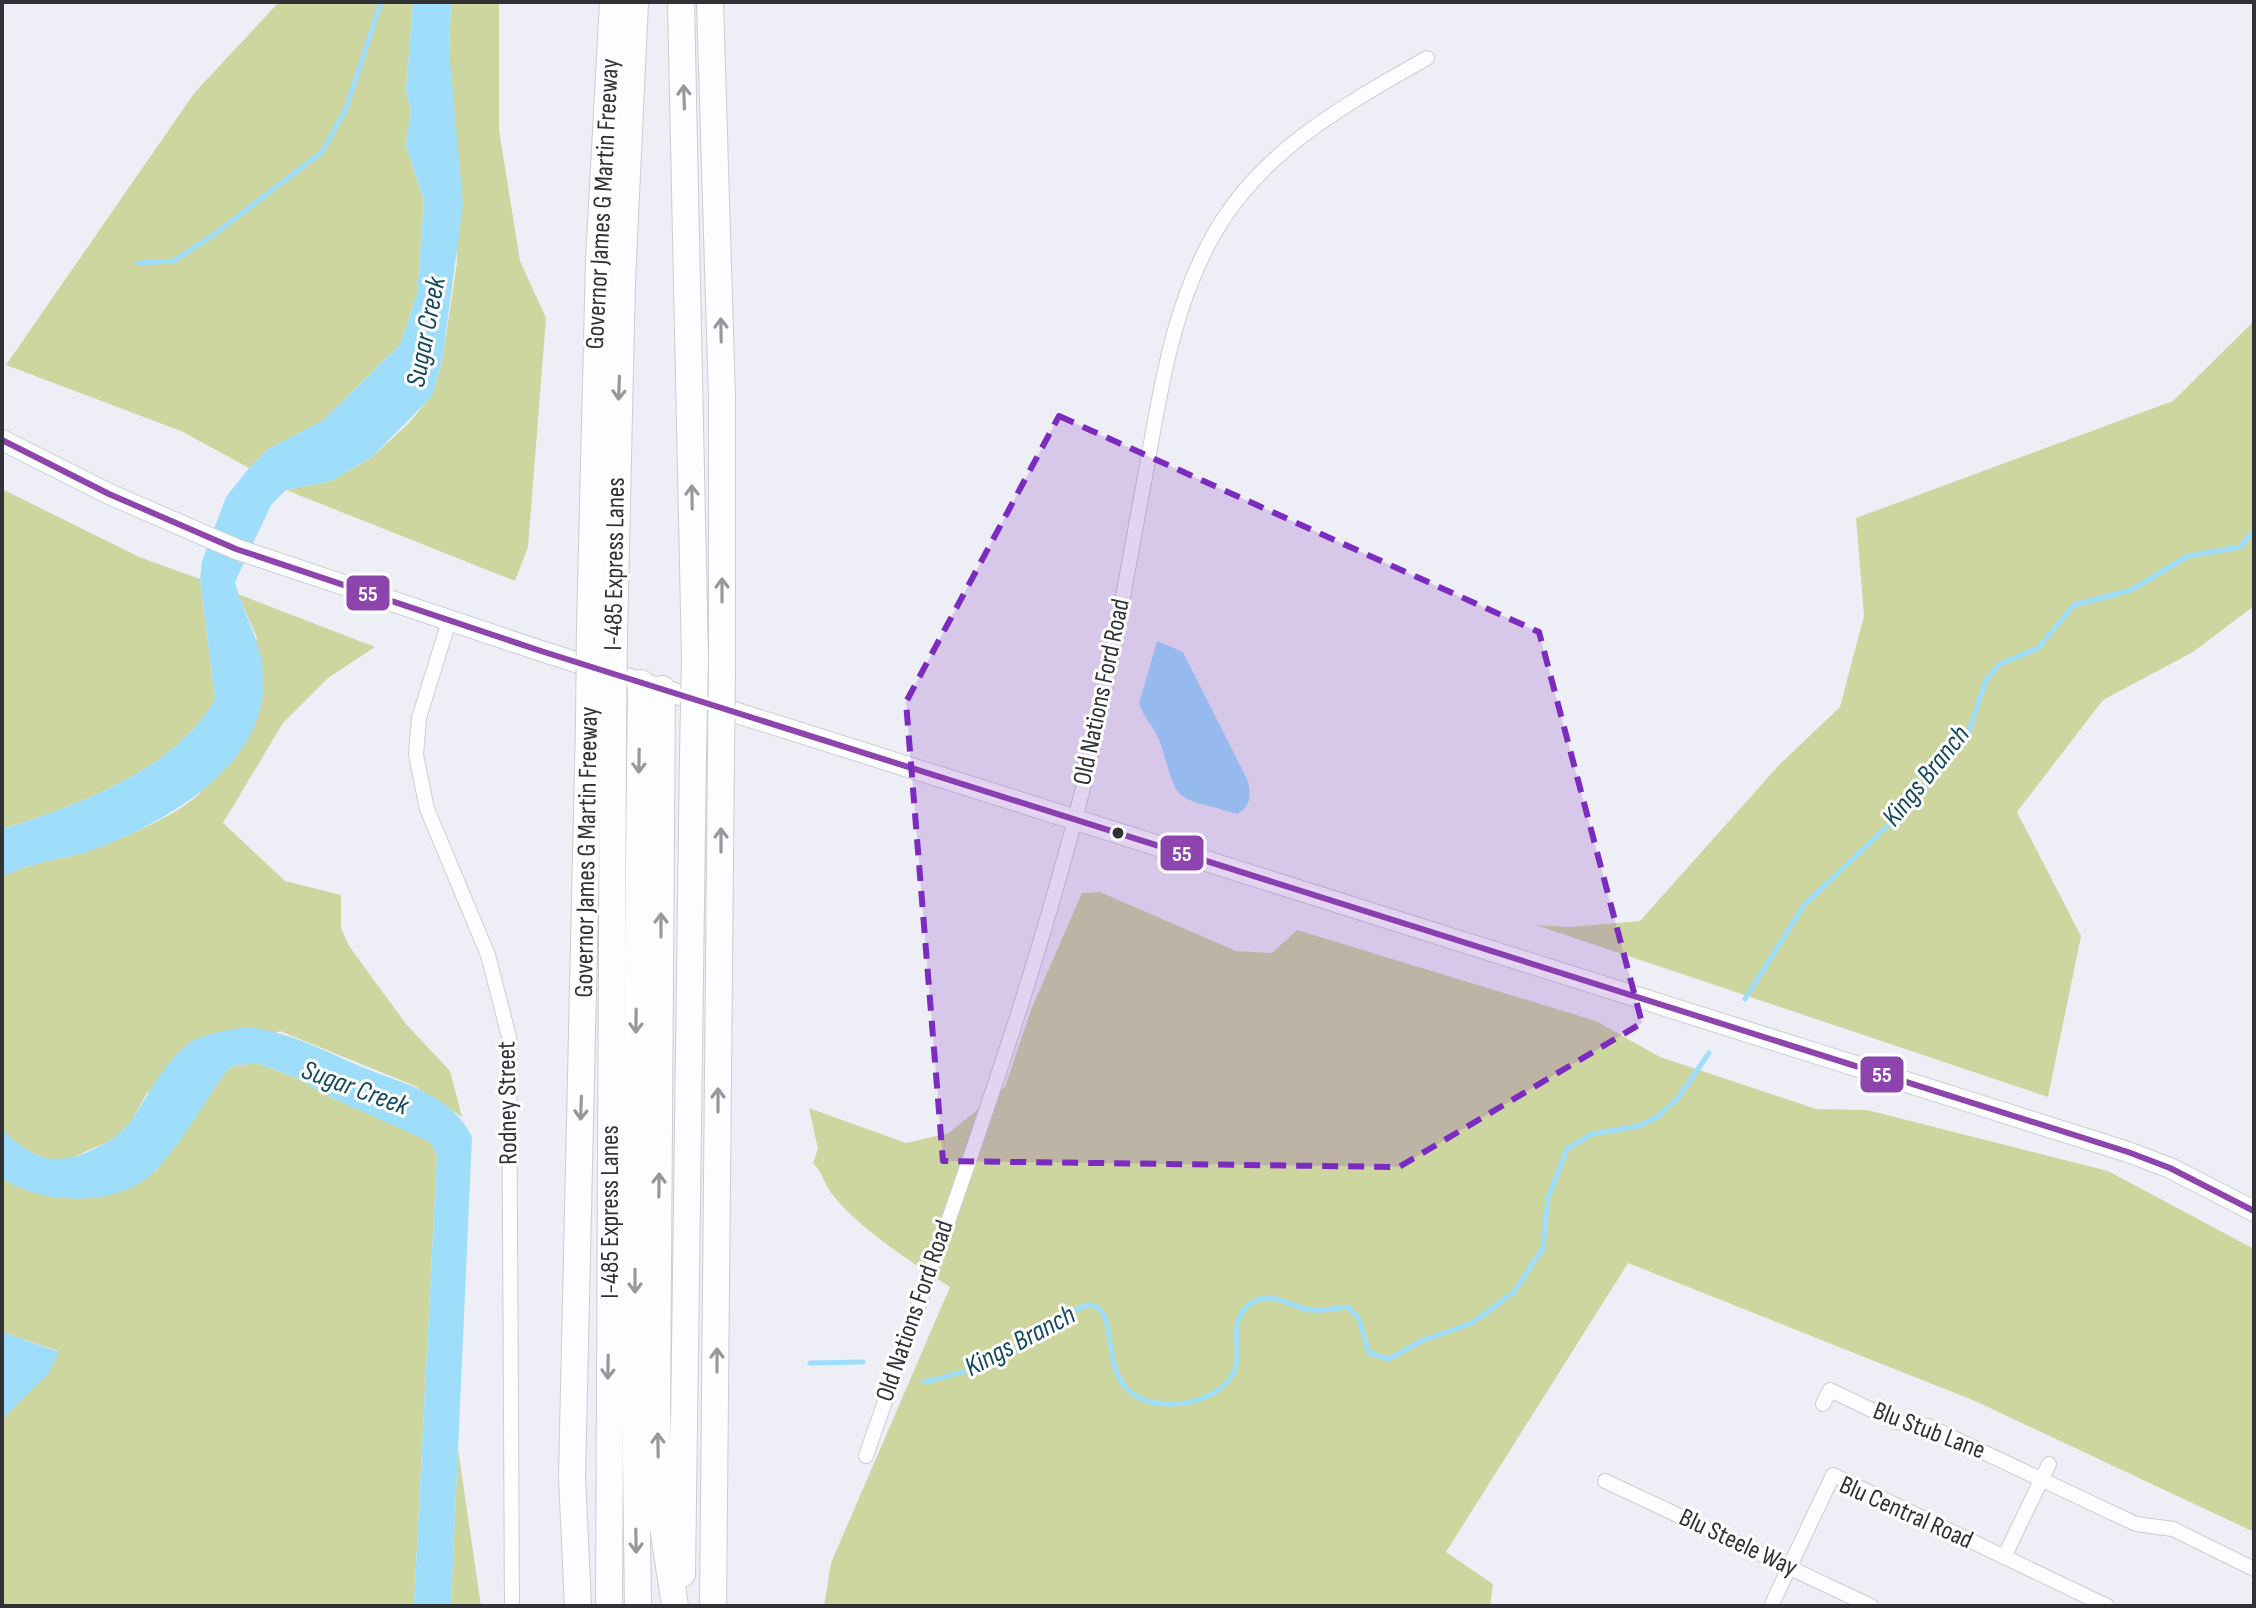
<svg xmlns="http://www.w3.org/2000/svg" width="2256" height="1608" viewBox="0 0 2256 1608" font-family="'Sofia Sans Condensed',sans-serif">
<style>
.forest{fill:#ced6a0}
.water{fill:#9edefb}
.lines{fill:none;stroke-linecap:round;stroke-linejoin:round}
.stream{stroke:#9edefb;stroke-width:5}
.minor-casing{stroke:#cccdd2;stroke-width:16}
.secondary-casing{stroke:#cccdd2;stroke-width:22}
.motorway-casing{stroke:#cccdd2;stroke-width:28}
.minor{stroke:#fcfdfe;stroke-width:14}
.secondary{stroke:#fcfdfe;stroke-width:20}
.motorway{stroke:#fcfdfe;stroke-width:26}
.motorway-bridge-casing{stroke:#cccdd2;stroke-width:28;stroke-linecap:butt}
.motorway-bridge{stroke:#fcfdfe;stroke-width:26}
.bus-1-casing{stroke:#fff;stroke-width:12}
.bus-1{stroke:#8e44ad;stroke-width:6}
.oneway{stroke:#96989a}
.marked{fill:#7b2cbf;fill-opacity:0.2;stroke:#7b2cbf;stroke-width:6;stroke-dasharray:16 10;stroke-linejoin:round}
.bus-dot{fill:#313236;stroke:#fff;stroke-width:3}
.labels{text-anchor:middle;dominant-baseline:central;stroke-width:6;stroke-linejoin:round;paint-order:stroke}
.street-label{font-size:26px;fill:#313236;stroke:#fff}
.water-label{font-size:28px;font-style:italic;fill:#164a5e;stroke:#fff}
.line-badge{stroke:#fff;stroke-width:3}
.badge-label{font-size:22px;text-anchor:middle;font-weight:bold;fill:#fff}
</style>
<rect width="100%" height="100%" fill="#eeeff6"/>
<!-- forest -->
<g class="forest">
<polygon points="279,2 413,2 406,91 411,111 406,145 424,201 417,294 400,345 322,421 268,449 249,468 181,431 6,365 195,92"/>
<polygon points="451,2 499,2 499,130 520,261 546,318 528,547 515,581 286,490 331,481 372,457 409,423 432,395 442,362 457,262 449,49"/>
<polygon points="2254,321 2254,606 2193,652 2103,700 2017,812 2081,936 2048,1097 1536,925 1572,927 1640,921 1779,765 1840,707 1864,616 1856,518 2173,401"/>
<path d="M2,489L139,557L200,579L215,699C176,770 76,806 2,829Z"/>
<path d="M238,594L375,647L328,678L283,723L223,823L285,881L341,895V928L349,946L406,1024L450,1071L462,1117L415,1086L280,1031L147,1093L132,1120L116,1138L67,1160L46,1159L18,1146L2,1129V877C37,859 66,861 101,846C130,835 177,815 199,794C210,783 249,662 257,638Z"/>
<path d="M1100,892L1236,951L1272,953L1297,930L1596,1021L1660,1057L1816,1109L1867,1110L2108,1171L2254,1249V1532L1975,1401L1628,1263L1446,1552L1493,1584L1490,1606H824L831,1563L950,1287C913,1263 859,1229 832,1194C824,1184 823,1173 813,1163L818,1149L809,1108L906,1143L949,1133L1005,1087L1031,1010L1082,893Z"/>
<polygon points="256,1063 295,1077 330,1097 409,1130 430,1142 437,1155 414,1606 2,1606 2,1419 48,1373 58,1351 2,1332 2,1178 156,1171 225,1073 233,1066"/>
<polygon points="458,1449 481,1606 451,1606"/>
</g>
<!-- water -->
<g class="water">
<path d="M413,2H451L449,49L463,204L442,362L432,396L372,457L331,481L286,490L271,505L235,582C243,612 259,638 263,669C273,760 173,818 101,847C66,860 36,860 2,877V829C76,806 176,770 215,699L200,579L202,561L226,497L249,468L268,449L322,421L400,345L417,294L424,201L406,145L411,111L406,91Z"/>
<path d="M1157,641L1183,652L1248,781C1251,796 1251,805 1238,814C1170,794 1181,808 1160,742C1155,728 1144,718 1139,704Z"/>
<path d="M246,1027C290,1032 322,1050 362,1067C403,1084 451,1093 472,1137L451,1606H414L437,1155L430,1142L330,1097L295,1077L256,1063L233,1066L225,1073C203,1104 183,1141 157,1169C122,1208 42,1206 2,1178V1129C34,1162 59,1168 100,1146C114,1139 124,1131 133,1118C149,1094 161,1068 183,1048C199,1033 226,1031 246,1027Z"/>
<polygon points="2,1332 59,1352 49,1373 2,1419"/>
</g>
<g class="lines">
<!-- stream -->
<g class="stream">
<polyline points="138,263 174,261 216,233 322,152 346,109 381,2"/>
<polyline points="1745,999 1804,905 1897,817 1968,734 1986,680 2000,664 2038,648 2074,605 2131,590 2188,556 2240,547 2254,531"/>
<polyline points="810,1363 863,1362"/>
<path d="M924,1382C964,1373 1000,1362 1035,1339C1053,1327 1066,1313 1087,1305C1130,1305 1083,1401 1168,1404C1192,1405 1226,1394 1235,1369C1243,1346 1225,1319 1253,1302C1273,1290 1292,1308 1311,1310C1324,1311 1336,1308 1348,1307L1359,1319L1369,1353L1389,1359L1421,1341L1472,1323L1514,1292L1543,1248L1548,1198L1567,1149L1592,1134L1639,1126L1657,1117L1678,1098L1709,1053"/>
</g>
<defs>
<g id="minor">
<polyline points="449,621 419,718 416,755 427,809 488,955 509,1037 512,1606"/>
<polyline points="1823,1404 1830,1390 1897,1422 1928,1426 2136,1524 2173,1529 2254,1569"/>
<path d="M866,1456C942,1235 1026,1015 1083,788C1108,687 1125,584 1144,482C1160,395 1171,306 1217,229C1265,148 1348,103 1427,58"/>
<polyline points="1605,1481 1871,1606"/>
<polyline points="2004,1557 2049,1464"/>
<polyline points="1771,1606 1833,1475 2107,1606"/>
</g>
<polyline id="secondary" points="2,440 109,494 236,549 541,651 2128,1152 2170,1168 2254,1211"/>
<g id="motorway">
<polyline points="681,2 695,659"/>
<polyline points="710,2 722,399 722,668"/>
<polyline points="590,628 599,260 613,2"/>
<polyline points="614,635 622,281 635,2"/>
<polyline points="662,689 657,1410 660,1507 675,1606"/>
<polyline points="682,1574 693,753"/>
<polyline points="578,1606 572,1477 589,722"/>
<polyline points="609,1606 613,729"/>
<polyline points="638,1606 634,1321 641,683"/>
<polyline points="713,1606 721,755"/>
</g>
</defs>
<!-- minor casing -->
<use href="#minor" class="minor-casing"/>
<!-- secondary casing -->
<use href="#secondary" class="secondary-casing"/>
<!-- motorway casing -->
<use href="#motorway" class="motorway-casing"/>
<!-- minor -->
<use href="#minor" class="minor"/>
<!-- secondary -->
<use href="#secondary" class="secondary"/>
<!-- motorway -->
<use href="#motorway" class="motorway"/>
<defs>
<g id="motorway-bridge">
<polyline points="589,722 590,628"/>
<polyline points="613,729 614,635"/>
<polyline points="693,753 695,659"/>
<polyline points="721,755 722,668"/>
</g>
</defs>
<!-- motorway-bridge casing -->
<use href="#motorway-bridge" class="motorway-bridge-casing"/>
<!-- motorway-bridge -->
<use href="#motorway-bridge" class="motorway-bridge"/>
<defs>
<polyline id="bus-1" points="2,440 109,494 236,549 541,651 2128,1152 2170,1168 2254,1211"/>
</defs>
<!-- bus-1 casing -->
<use href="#bus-1" class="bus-1-casing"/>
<!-- bus-1 -->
<use href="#bus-1" class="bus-1"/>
</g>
<!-- one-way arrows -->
<defs><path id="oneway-shaft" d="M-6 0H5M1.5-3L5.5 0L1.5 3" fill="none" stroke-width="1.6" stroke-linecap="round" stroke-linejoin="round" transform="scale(2)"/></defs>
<g class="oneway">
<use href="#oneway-shaft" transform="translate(684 97) rotate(-92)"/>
<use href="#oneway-shaft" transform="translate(721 330) rotate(-91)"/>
<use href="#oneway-shaft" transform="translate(619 388) rotate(92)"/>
<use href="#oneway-shaft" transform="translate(692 497) rotate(-91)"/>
<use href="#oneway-shaft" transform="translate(722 590) rotate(-90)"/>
<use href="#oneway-shaft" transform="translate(639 761) rotate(91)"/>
<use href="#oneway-shaft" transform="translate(721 840) rotate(-90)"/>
<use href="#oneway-shaft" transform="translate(661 925) rotate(-90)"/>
<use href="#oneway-shaft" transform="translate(636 1021) rotate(91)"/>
<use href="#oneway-shaft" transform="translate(718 1100) rotate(-90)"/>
<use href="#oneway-shaft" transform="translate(581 1108) rotate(92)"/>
<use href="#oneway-shaft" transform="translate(659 1185) rotate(-89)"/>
<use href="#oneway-shaft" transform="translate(635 1281) rotate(90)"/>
<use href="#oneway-shaft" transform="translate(717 1360) rotate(-90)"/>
<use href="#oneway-shaft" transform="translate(608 1367) rotate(91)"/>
<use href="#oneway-shaft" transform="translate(658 1445) rotate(-91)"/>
<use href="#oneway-shaft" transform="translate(636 1541) rotate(89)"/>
</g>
<!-- marked area -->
<path class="marked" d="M1059,416L1539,632L1642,1023L1399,1167L943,1161L906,702Z"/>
<!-- markers -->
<circle class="bus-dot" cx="1118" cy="833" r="7"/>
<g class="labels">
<!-- street labels -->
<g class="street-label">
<text transform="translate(603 204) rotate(-87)">Governor James G Martin Freeway</text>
<text transform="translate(615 564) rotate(-89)">I-485 Express Lanes</text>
<text transform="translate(1102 692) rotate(-78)">Old Nations Ford Road</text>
<text transform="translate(587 852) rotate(-89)">Governor James G Martin Freeway</text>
<text transform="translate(508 1103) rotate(-91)">Rodney Street</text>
<text transform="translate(610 1212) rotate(-90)">I-485 Express Lanes</text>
<text transform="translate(915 1311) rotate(-71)">Old Nations Ford Road</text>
<text transform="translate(1929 1431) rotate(21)">Blu Stub Lane</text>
<text transform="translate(1906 1513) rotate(24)">Blu Central Road</text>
<text transform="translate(1738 1543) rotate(25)">Blu Steele Way</text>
</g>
<!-- water labels -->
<g class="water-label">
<text transform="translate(426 332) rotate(-79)">Sugar Creek</text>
<text transform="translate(1926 776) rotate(-51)">Kings Branch</text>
<text transform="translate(355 1088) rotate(20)">Sugar Creek</text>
<text transform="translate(1020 1341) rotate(-28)">Kings Branch</text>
</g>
</g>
<g class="line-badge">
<rect x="345" y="574" width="46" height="38" rx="8" fill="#8e44ad"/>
<rect x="1159" y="834" width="46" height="38" rx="8" fill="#8e44ad"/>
<rect x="1859" y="1055" width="46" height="39" rx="8" fill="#8e44ad"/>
</g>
<g class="badge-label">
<text x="368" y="601">55</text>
<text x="1182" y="861">55</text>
<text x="1882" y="1082">55</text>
</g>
<!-- border -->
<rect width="2256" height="1608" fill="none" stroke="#313236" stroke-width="8"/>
</svg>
